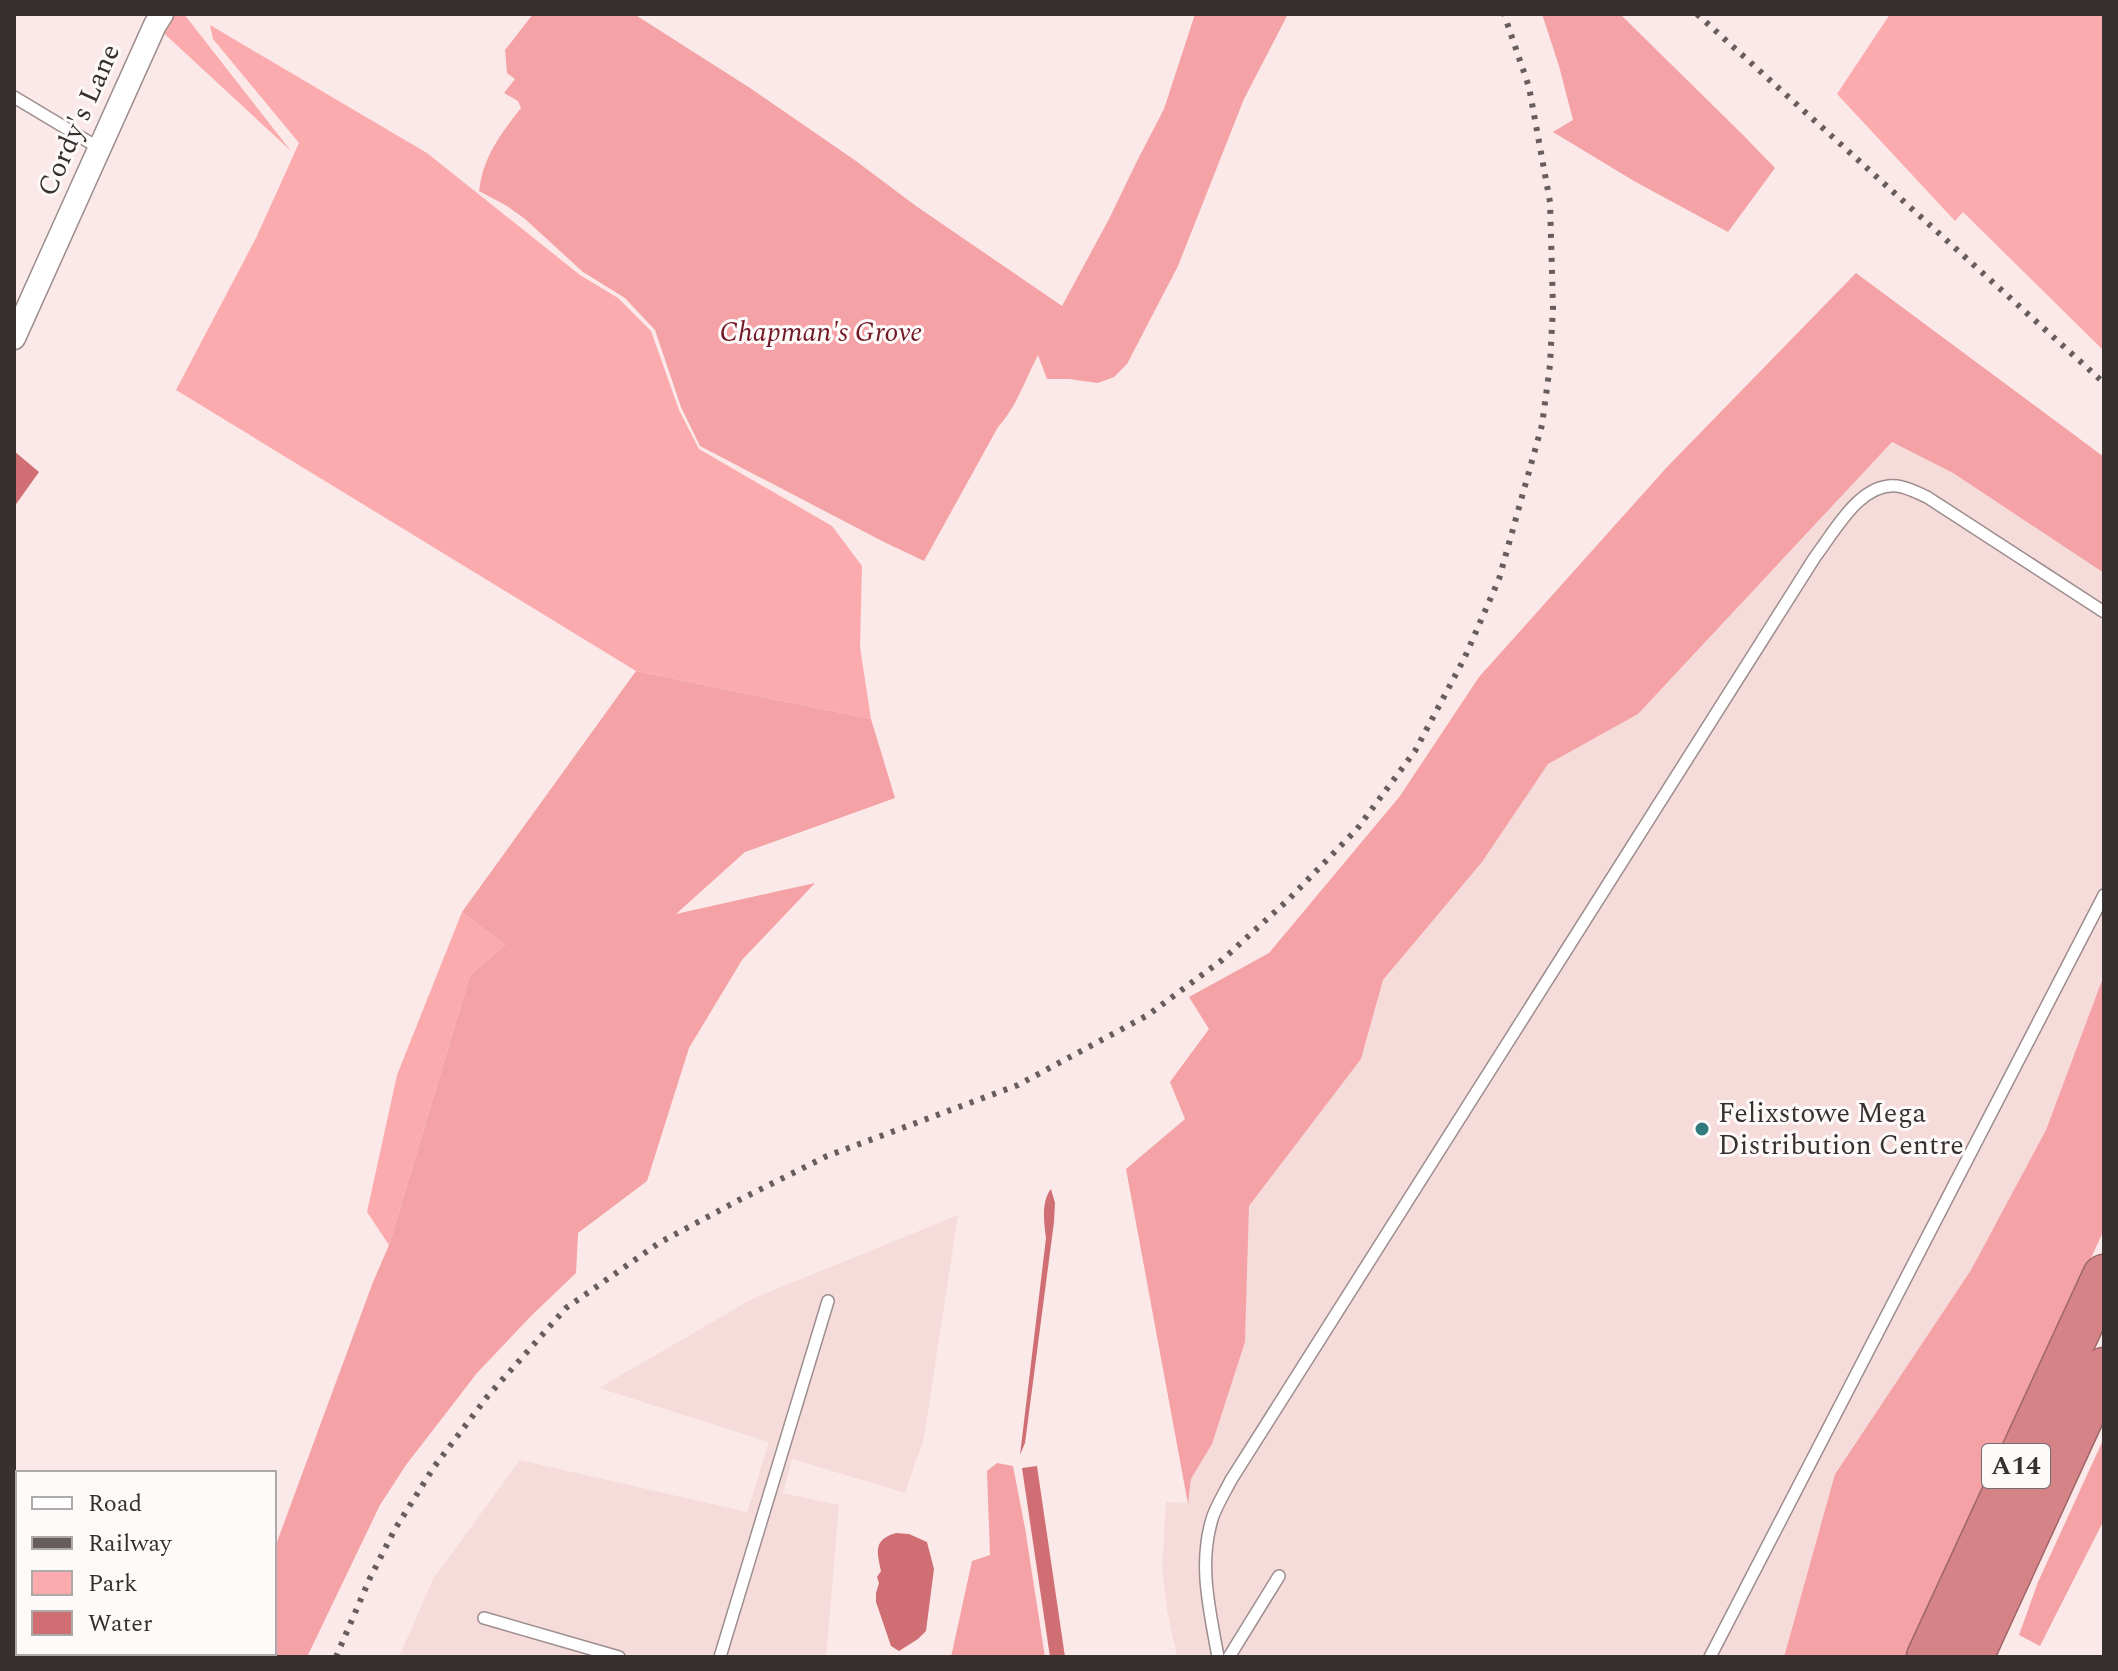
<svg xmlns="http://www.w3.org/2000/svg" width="2118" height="1671" viewBox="0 0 2118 1671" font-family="Spectral,serif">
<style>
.built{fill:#f6dbdb}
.green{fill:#fbabad}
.forest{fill:#f4a2a5}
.water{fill:#cf6f74}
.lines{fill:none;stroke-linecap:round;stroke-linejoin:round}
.lane-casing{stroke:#9d8d8d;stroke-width:14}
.street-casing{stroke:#9d8d8d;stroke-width:25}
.highway-casing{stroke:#9e6668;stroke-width:45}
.lane{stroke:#fff;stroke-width:11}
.street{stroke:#fff;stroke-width:22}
.highway{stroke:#d58386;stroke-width:42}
.rail{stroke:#675d5d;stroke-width:6;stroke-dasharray:4 8;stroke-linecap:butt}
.poi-dot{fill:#317b7d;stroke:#fefafa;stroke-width:3}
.labels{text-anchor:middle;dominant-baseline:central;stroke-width:6;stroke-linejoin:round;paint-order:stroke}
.shield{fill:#fefafa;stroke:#736d6d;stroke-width:2}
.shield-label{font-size:26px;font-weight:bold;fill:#373030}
.street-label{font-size:28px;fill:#373030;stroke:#fefafa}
.park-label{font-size:28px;font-style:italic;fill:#721a27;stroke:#fefafa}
.poi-label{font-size:28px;fill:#373030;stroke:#fefafa;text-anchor:start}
</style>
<rect width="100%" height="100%" fill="#fbe9e9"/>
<!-- built -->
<g class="built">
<polygon points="1892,442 1953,473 2104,573 2104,975 2046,1130 1971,1270 1835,1473 1784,1657 1177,1657 1167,1610 1162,1568 1166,1502 1188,1503 1191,1479 1212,1444 1245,1342 1249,1206 1361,1059 1383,980 1482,862 1548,764 1638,714"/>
<polygon points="958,1215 924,1438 905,1493 792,1459 783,1493 839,1505 826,1657 399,1657 433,1579 520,1460 747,1512 769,1442 599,1388 752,1299"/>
</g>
<!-- green -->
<g class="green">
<polygon points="162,14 184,14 291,151 155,25"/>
<polygon points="1890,14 2104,14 2104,351 1963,212 1955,221 1837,94"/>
<polygon points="210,25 427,153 580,275 618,298 651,331 679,410 699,449 832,526 862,566 860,647 871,719 636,671 176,390 256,238 299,143 213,39"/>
<polygon points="462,912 505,945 470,975 389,1245 367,1212 397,1075"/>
</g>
<!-- forest -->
<g class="forest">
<path d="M533,14H634L750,88L856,161L916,206L1062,306L1109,219L1138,159L1164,109L1195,14H1288L1244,99L1178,266L1127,364L1114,377L1098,383L1069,379H1047L1038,355C1025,380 1017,406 998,427L924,561L884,542L700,446L681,407L655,330L625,298L583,272L525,219L507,206L479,191C483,157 500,135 521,108L518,101L504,93L515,79L507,73L505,50Z"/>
<polygon points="1542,14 1620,14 1743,135 1775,168 1728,232 1634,181 1553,132 1573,120 1559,66"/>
<polygon points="1856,273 2104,457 2104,573 1953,473 1892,442 1638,714 1548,764 1482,862 1383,980 1361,1059 1249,1206 1245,1342 1212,1444 1191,1479 1188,1504 1126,1169 1185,1119 1170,1082 1209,1029 1189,997 1269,953 1400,796 1479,677 1667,467"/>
<polygon points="636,671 871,719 895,798 745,852 676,914 815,883 742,960 689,1048 647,1181 578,1233 576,1273 531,1316 477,1373 406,1465 380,1505 307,1657 234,1657 236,1653 274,1653 274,1550 373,1282 389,1245 470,975 505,945 462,912"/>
<polygon points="2104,975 2104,1230 1906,1657 1784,1657 1835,1474 1971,1270 2046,1130"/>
<polygon points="2104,1438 2104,1520 2040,1646 2019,1635 2038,1582"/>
<polygon points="997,1463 1013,1466 1025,1528 1045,1657 951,1657 972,1561 990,1555 987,1471"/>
</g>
<!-- water -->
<g class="water">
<polygon points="14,451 39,472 14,507"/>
<path d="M1051,1189L1055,1203L1054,1222L1025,1443L1020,1455L1046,1238C1044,1223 1041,1201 1051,1189Z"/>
<polygon points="1037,1466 1065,1657 1050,1657 1022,1468"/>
<path d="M896,1533L909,1534L927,1542L934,1569L926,1631L918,1639L899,1651L891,1646L876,1602V1593L879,1583L877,1577L881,1571C877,1551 873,1540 896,1533Z"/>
</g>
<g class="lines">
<defs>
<g id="lane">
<polyline points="14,97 99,148"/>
<polyline points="484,1618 619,1657"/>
<polyline points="720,1657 828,1301"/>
<path d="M1218,1657C1210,1611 1198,1566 1212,1519C1216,1506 1225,1492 1231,1480L1815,557C1835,531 1860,482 1897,486C1907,487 1918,493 1927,497L2104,612"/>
<polyline points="1229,1657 1279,1576"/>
<polyline points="1710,1657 2104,895"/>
</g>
<polyline id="street" points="14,338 155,25 162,14"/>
<g id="highway">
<polyline points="1928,1657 2104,1276"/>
<polyline points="1972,1657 2104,1369"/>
</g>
</defs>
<!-- lane casing -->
<use href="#lane" class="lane-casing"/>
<!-- street casing -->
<use href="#street" class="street-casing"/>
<!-- highway casing -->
<use href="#highway" class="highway-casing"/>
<!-- lane -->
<use href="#lane" class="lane"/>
<!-- street -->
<use href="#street" class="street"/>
<!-- highway -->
<use href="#highway" class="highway"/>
<!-- rail -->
<g class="rail">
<polyline points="1697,14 2104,383"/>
<polyline points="336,1657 370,1578 395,1529 434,1467 487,1397 566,1308 659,1243 739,1200 827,1156 1018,1085 1148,1015 1222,960 1288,900 1357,829 1415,751 1464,659 1499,579 1542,425 1550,365 1553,307 1550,202 1529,87 1504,14"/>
</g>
</g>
<!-- markers -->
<circle class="poi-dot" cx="1702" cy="1129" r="8"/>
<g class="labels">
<!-- shield labels -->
<rect class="shield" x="1982" y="1444" width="68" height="44" rx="6"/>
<g class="shield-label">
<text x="2016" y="1466">A14</text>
</g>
<!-- street labels -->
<g class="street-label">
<text transform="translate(79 120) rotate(-66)">Cordy's Lane</text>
</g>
<!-- park labels -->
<g class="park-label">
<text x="821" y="332">Chapman's Grove</text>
</g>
<!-- poi labels -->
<g class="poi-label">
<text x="1718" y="1113">Felixstowe Mega<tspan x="1718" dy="32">Distribution Centre</tspan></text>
</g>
</g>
<!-- border -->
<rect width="2118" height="1671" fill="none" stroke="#373030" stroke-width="32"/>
<!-- legend -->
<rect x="16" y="1471" width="260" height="184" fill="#fefafa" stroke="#aea9a9" stroke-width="2"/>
<rect x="32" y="1497" width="40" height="12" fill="#ffffff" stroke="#aea9a9" stroke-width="2"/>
<text x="88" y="1511" font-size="24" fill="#373030">Road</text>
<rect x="32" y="1537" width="40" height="12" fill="#675d5d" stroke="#aea9a9" stroke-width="2"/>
<text x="88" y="1551" font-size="24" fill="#373030">Railway</text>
<rect x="32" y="1571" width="40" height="24" fill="#fbabad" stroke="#aea9a9" stroke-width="2"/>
<text x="88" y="1591" font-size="24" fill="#373030">Park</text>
<rect x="32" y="1611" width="40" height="24" fill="#cf6f74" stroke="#aea9a9" stroke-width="2"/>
<text x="88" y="1631" font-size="24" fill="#373030">Water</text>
</svg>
